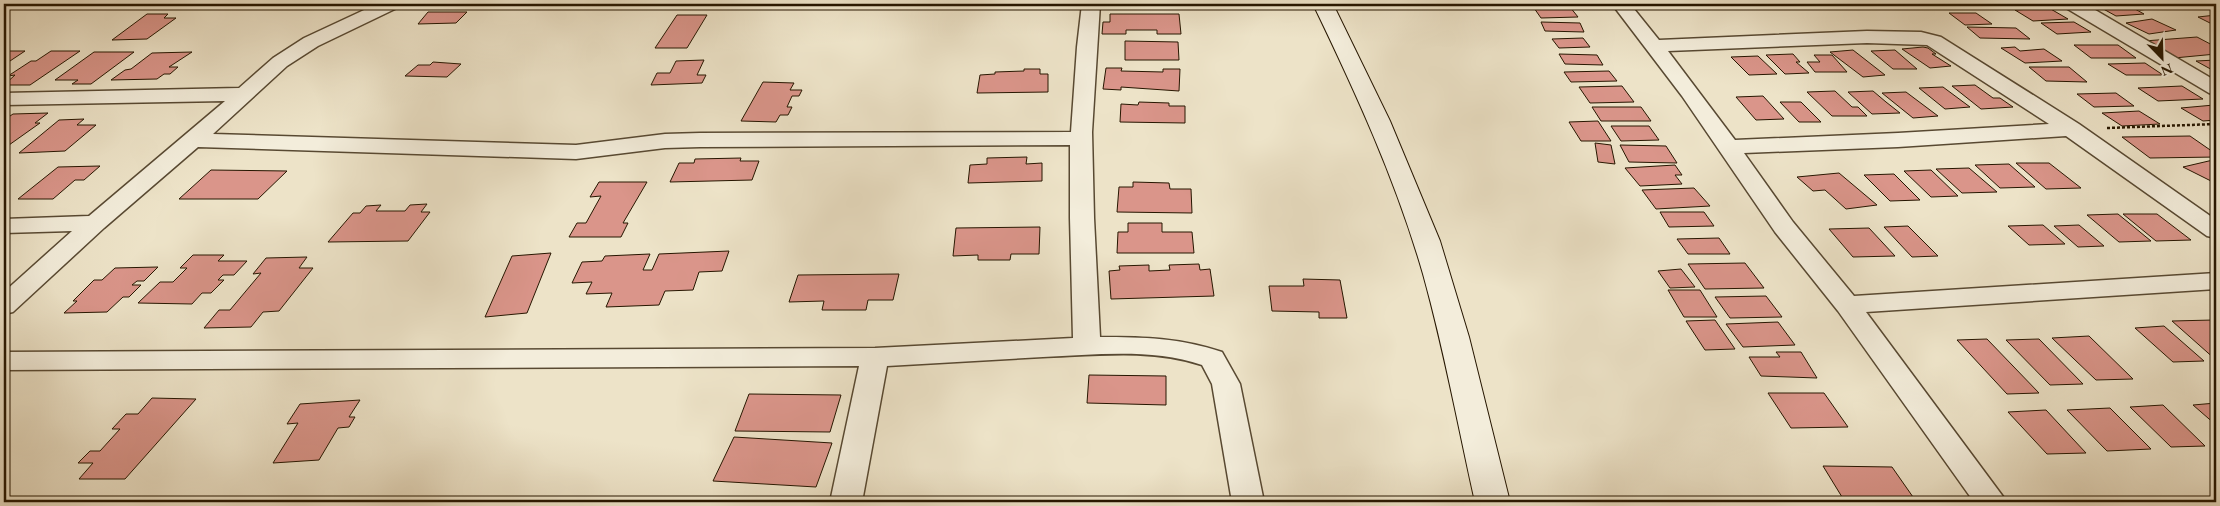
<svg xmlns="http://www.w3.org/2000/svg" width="2220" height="506" viewBox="0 0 2220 506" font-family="'EB Garamond',serif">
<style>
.building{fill:#da958a;stroke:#261600}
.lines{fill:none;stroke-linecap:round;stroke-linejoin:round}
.street-casing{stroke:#584932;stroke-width:3}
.secondary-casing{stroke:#261600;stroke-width:2}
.path{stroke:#261600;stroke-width:2.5;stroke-dasharray:3 2;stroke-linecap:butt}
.street{fill:#f3eddb;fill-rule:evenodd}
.secondary{fill:#f3eddb;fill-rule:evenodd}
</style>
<rect width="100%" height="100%" fill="#ede3c8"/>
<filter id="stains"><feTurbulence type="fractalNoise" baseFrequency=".004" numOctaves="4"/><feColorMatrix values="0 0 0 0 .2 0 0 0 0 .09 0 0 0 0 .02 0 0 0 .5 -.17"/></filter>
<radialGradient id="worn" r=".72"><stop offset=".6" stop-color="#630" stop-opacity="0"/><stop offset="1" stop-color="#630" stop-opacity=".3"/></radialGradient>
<!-- building -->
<g class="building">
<polygon points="1703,4 1718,4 1721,7 1706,8"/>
<polygon points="2005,4 2039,4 2040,5 2009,6"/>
<polygon points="2126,4 2144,14 2116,16 2098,6"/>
<polygon points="2127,4 2151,4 2159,8 2140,10"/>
<polygon points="1570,7 1578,17 1541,18 1534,8"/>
<polygon points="2049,8 2068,19 2033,21 2015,10"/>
<polygon points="428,12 467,12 456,23 418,24"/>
<polygon points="1949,13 1976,13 1992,24 1965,25"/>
<polygon points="147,14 168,14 164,18 176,18 147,39 112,40"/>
<polygon points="1110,14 1179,14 1181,34 1157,34 1157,30 1126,30 1126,34 1102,34 1103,22 1110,22"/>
<polygon points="677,15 707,15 687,48 655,48"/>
<polygon points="2216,15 2216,26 2198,17"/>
<polygon points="2152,19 2176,30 2149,34 2126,23"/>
<polygon points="1541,22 1580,23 1584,32 1545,31"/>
<polygon points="2074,22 2091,32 2057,34 2041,23"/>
<polygon points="1967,27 2016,28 2030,39 1980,38"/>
<polygon points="2197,37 2216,47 2216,54 2174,58 2144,41"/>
<polygon points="1583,38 1590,47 1559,48 1552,39"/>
<polygon points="1125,41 1178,42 1179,60 1125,60"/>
<polygon points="2074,45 2118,45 2136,58 2091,58"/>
<polygon points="1923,47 1928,48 1936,54 1932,54 1951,66 1930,68 1902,49"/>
<polygon points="2015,47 2020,51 2044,49 2062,61 2025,63 2001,48"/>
<polygon points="1853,50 1885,75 1863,77 1830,52"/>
<polygon points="1895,50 1917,69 1893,69 1871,51"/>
<polygon points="4,51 25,51 4,65"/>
<polygon points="51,51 80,51 30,85 4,85 15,75 8,76 31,61 36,61"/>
<polygon points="94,52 134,52 91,84 72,84 78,80 55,80"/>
<polygon points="192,52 169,67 178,67 170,74 164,74 157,79 111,80 125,70 131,69 152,53"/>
<polygon points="1559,54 1597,55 1603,65 1565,64"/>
<polygon points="1793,54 1800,62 1796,62 1809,73 1785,74 1766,55"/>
<polygon points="1814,55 1832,55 1847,72 1815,72 1807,62 1820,62"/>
<polygon points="1758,56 1777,74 1749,75 1731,57"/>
<polygon points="704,60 697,75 706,75 702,83 651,85 657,73 670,73 676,61"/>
<polygon points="2216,60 2216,72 2196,61"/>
<polygon points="433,62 461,64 447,77 405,76 418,65 430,65"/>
<polygon points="2145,63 2163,75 2126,75 2108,64"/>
<polygon points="2029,67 2069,67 2087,82 2046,81"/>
<polygon points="1106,68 1122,68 1121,71 1163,72 1163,69 1180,69 1179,91 1121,87 1121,90 1103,89"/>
<polygon points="1024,69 1040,69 1040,74 1048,74 1048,92 977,93 980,75 995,74 995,72 1024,71"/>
<polygon points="1609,71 1617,81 1571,82 1564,72"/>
<polygon points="763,82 794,83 790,90 802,90 799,96 792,96 787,107 792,107 788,115 780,115 776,122 741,121"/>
<polygon points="1975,85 1993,98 2000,98 2013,107 1981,109 1952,86"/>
<polygon points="1622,86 1634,102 1590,103 1579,87"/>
<polygon points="2182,86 2203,99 2158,101 2138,88"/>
<polygon points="1943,87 1970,107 1945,109 1919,88"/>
<polygon points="1835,91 1852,107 1858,107 1867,116 1832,116 1807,92"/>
<polygon points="1873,91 1886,102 1900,113 1872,114 1848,92"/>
<polygon points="1906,92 1938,116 1913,118 1882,93"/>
<polygon points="2116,93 2134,106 2094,107 2077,94"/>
<polygon points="1763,96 1784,119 1756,120 1736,97"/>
<polygon points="1139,102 1169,103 1169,106 1185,106 1185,123 1120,122 1121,104 1138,105"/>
<polygon points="1780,102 1801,102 1821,122 1799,122"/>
<polygon points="2214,105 2216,106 2216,120 2203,121 2181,108"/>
<polygon points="1592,107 1641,107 1651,121 1601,121"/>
<polygon points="2139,111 2160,124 2122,126 2102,113"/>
<polygon points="48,113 35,123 40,123 9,145 4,146 4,120 13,114"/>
<polygon points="84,119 77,125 96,125 65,151 19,153 59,120"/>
<polygon points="1598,121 1611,141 1581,141 1569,122"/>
<polygon points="1611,126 1649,126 1659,140 1621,141"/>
<polygon points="2190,136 2216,154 2216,157 2150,158 2122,137"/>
<polygon points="1595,143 1611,145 1615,164 1598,162"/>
<polygon points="1620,145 1666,146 1677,163 1629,162"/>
<polygon points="1027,157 1026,164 1042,163 1042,181 968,183 970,165 987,164 987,158"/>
<polygon points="741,158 740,161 759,161 752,180 670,182 679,163 694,163 695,159"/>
<polygon points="2213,160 2216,162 2216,180 2211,181 2183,167"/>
<polygon points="2016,163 2049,163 2081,188 2046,189"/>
<polygon points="2009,164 2035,187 2000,188 1975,165"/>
<polygon points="1675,165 1682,175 1675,175 1682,184 1640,186 1625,168"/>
<polygon points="100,166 84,180 75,180 53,199 18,199 58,167"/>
<polygon points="1969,168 1997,192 1962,193 1936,169"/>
<polygon points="211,170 287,171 258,199 179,199"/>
<polygon points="1931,170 1958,196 1931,197 1904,171"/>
<polygon points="1839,173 1877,205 1846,209 1825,190 1813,191 1797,177"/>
<polygon points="1894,174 1920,200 1890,201 1864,175"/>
<polygon points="599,182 647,182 623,223 628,223 621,237 569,237 577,223 586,223 601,196 590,197"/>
<polygon points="1133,182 1169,183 1170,189 1191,189 1192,213 1117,212 1119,187 1133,187"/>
<polygon points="1694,188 1710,206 1656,209 1642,190"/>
<polygon points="427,204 421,212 430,212 408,241 328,242 353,213 360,213 366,206 381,205 376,211 405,211 410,205"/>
<polygon points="1660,212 1704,212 1714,226 1669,227"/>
<polygon points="2118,214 2151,241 2119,242 2087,215"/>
<polygon points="2123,214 2157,214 2191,240 2156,241"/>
<polygon points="1128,223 1162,223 1162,232 1192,232 1194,253 1117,253 1118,232 1128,232"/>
<polygon points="2043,225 2065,244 2029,245 2008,226"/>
<polygon points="2079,225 2104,246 2078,247 2054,226"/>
<polygon points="1908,226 1938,256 1912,257 1884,227"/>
<polygon points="1040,227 1039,254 1011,254 1010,260 978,260 978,255 953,256 956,228"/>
<polygon points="1869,228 1895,256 1853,257 1829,229"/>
<polygon points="1719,238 1730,254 1688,254 1677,239"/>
<polygon points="729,251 722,271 699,272 693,290 665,291 659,305 606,307 612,293 586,294 592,282 572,283 582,262 602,261 605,256 650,254 643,270 652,270 659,254"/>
<polygon points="551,253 527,313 485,317 512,256"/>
<polygon points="193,255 224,255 218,261 247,261 234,275 223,275 218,280 224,280 211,293 202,293 192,304 138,303 160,282 173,282 187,268 180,268"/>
<polygon points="307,257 299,268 313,268 279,311 263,312 251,327 204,328 219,310 230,310 261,273 253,274 266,258"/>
<polygon points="1745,263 1764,288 1705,289 1688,264"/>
<polygon points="1199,264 1200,270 1210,269 1214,296 1111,299 1109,271 1120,270 1119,266 1149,265 1149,271 1170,270 1169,265"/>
<polygon points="158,267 144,281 137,281 132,285 141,285 129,297 123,297 107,312 64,313 77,301 73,301 94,280 102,280 115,268"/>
<polygon points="1681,269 1695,287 1670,288 1658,271"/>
<polygon points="899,274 893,300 868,300 866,310 822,310 824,301 789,302 798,275"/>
<polygon points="1303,279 1340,280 1347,318 1319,318 1319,312 1272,311 1269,286 1304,286"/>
<polygon points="1668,290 1700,290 1717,317 1684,317"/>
<polygon points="1766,296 1782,317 1730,318 1715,297"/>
<polygon points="1715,320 1735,349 1705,350 1686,321"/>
<polygon points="2213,320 2216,323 2216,360 2172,321"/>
<polygon points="1778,322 1795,345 1743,347 1726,324"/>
<polygon points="2164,326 2204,361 2173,362 2135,328"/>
<polygon points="2089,336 2133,379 2096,380 2052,338"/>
<polygon points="1987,339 2039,393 2007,394 1957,340"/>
<polygon points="2039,339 2083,384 2050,385 2006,340"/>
<polygon points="1776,352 1801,352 1817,378 1761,376 1749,357 1780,357"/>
<polygon points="1089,375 1166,376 1166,405 1087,403"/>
<polygon points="1768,393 1824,393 1848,427 1791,428"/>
<polygon points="749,394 841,395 830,432 735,431"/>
<polygon points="152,398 196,399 125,479 79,479 93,463 78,463 90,451 100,451 120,429 112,429 126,414 138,414"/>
<polygon points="360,400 349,417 355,417 349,427 338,428 319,460 273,463 298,423 287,424 300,404"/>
<polygon points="2216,403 2216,425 2193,405"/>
<polygon points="2163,405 2205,446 2171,447 2130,407"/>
<polygon points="2110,408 2151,449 2107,451 2067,410"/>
<polygon points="2046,410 2086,453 2047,454 2008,412"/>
<polygon points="734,437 832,443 816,487 713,481"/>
<polygon points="1823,466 1892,467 1913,497 1842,497"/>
</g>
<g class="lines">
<defs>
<g id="street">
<path d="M377,4H400L397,8L318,46L287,66L213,134L576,145L665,134L700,133L1071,132L1077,47L1082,4H1100L1092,132L1094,218L1100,337C1144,337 1180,338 1222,352L1240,384L1264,502H1232L1212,384L1202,365C1152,348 1095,355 1043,357C991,360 939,363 887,366L862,502H830L859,366L4,370V352L875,348L1073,338L1070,218V145L700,147L665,148L576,159L198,147L104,228L13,312L4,314V292L72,231L4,233V219L89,216L225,101L4,105V93L239,88L273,58L304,38Z"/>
<path d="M1612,4H1630L1659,40L1867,31L1921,32L1941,37L2079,124L2216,220V238L2207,236L2066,136L1898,147L1744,153L1793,222L1854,296L2216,273V289L1866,312L2007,502H1974L1838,311L1775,232L1682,96ZM1867,43L1927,45L2049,124L1898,133L1735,140L1668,51Z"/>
<polygon points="2063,4 2085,4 2216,81 2216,95 2209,93 2066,8"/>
</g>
<path id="secondary" d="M1313,4H1333L1390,121L1440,241L1469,337L1510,502H1475C1458,426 1444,349 1423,274C1396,180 1355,91 1313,4Z"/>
</defs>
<!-- street casing -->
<use href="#street" class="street-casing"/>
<!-- secondary casing -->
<use href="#secondary" class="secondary-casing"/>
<!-- path -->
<polyline class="path" points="2107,128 2216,124"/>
<!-- street -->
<use href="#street" class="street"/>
<!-- secondary -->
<use href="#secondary" class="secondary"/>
</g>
<!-- margin -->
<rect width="2220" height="506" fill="none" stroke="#ede3c8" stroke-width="20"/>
<rect x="5" y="5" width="2210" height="496" fill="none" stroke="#261600" stroke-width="2.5"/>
<rect x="10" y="10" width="2200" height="486" fill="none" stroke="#261600"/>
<!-- north arrow -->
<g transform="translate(2162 58) rotate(157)" stroke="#f3eddb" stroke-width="4" paint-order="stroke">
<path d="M0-4L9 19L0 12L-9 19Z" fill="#261600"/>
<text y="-8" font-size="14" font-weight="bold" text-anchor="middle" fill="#261600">N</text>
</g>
<rect width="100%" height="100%" filter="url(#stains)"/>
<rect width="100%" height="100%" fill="url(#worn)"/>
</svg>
